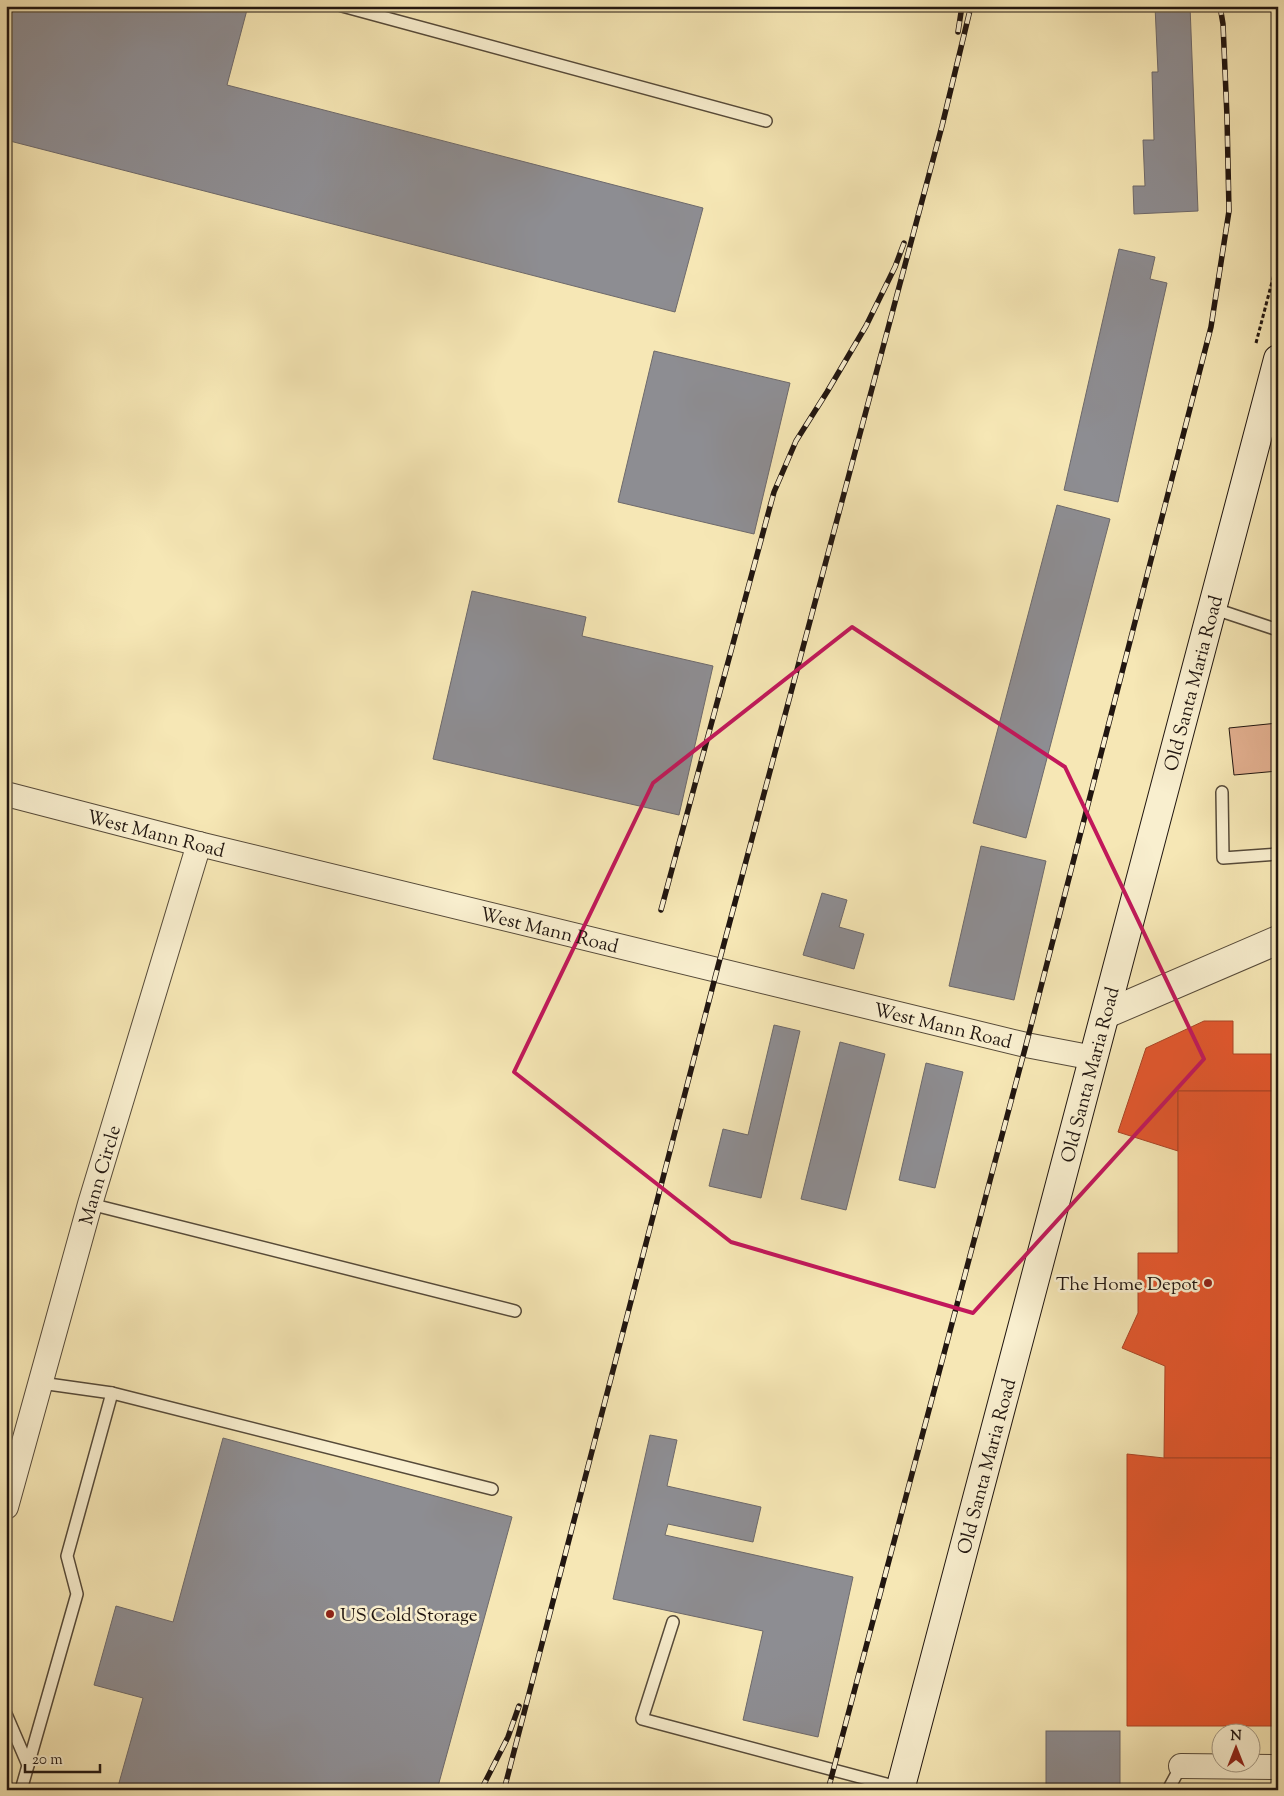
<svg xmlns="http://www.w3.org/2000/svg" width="1284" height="1796" font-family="'Sorts Mill Goudy',serif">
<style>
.shops{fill:#e4572e;stroke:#aa4425}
.industry{fill:#8d8d92;stroke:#6d696b}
.building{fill:#e2af8f;stroke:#211610}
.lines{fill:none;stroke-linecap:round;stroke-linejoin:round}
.service-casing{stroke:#564a39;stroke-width:14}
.minor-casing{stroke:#564a39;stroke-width:26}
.tertiary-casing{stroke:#564a39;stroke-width:30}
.secondary-casing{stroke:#211610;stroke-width:30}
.path{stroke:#211610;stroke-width:3;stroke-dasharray:4 2.5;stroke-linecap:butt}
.service{stroke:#f9efcf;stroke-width:11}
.minor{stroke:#f9efcf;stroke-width:24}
.tertiary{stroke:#f9efcf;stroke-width:28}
.secondary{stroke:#f9efcf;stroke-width:28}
.rail-casing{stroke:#211610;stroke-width:5.5}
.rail{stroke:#f9efcf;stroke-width:4;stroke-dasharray:11;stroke-linecap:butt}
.marked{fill:none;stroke:#c2185b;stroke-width:4;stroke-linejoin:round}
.poi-dot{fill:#8f2418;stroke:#f9efcf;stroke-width:2}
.labels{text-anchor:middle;stroke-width:5;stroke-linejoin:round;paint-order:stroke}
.street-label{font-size:19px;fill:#211610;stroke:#f9efcf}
.poi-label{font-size:19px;fill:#211610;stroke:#f9efcf;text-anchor:end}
</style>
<rect width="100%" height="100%" fill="#f6e7b5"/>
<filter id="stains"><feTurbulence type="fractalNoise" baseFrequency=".004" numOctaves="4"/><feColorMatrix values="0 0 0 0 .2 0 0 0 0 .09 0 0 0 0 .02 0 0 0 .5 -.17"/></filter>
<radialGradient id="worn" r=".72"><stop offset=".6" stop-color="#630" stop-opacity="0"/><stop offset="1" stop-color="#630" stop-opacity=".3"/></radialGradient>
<g class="shops">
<polygon points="1204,1021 1233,1021 1233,1054 1278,1054 1278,1091 1178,1091 1178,1151 1118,1132 1146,1048"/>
<polygon points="1178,1091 1278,1091 1278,1458 1164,1458 1165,1366 1122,1348 1138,1313 1138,1253 1178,1253"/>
<polygon points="1127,1454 1164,1458 1278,1458 1278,1726 1127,1726"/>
</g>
<g class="industry">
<polygon points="13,6 248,6 227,85 703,208 675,312 6,140 6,31"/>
<polygon points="1155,6 1190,6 1198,211 1134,214 1133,186 1145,186 1143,140 1154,140 1152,72 1158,72"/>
<polygon points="1119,249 1155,257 1150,279 1167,283 1118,502 1064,490"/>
<polygon points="654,351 790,383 754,534 618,502"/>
<polygon points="1057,505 1110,519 1026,838 973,823"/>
<polygon points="472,591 586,617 582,636 713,666 679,815 433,759"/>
<polygon points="981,846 1046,861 1014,1000 949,986"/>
<polygon points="822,893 847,900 839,927 864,934 854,969 803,955"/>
<polygon points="774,1025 800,1031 761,1198 709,1186 723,1129 748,1135"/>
<polygon points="840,1042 885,1054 846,1210 801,1199"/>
<polygon points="926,1063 963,1072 935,1188 899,1180"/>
<polygon points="650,1435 677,1440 667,1486 761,1507 753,1542 668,1524 665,1535 853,1577 818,1737 743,1720 763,1631 613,1599"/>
<polygon points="223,1438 512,1517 437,1790 117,1790 143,1698 94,1685 116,1606 173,1622"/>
<rect x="1046" y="1731" width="74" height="59"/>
</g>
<polygon class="building" points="1278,723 1278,771 1234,775 1229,728"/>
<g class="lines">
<defs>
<g id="service">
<polyline points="342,6 766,121"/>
<polyline points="1212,608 1278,630"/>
<polyline points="1222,792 1223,858 1278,854"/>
<polyline points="90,1204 515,1311"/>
<polyline points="41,1383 112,1393 492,1489"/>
<polyline points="673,1622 642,1719 901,1788"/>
<polyline points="6,1714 28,1765"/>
<polyline points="21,1790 77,1594 67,1556 112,1393"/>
<polyline points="1168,1790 1181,1766"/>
</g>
<g id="minor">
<path id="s1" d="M 6,794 L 199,844 L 1026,1045 L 1094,1058"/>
<path id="s2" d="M 6,1507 L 90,1204 L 199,844"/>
<polyline points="1181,1766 1278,1767"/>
</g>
<polyline id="tertiary" points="1106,1014 1278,940"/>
<g id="secondary">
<path id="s3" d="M 900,1790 L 1278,359"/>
</g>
</defs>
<use href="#service" class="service-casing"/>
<use href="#minor" class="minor-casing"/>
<use href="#tertiary" class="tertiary-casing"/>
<use href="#secondary" class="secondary-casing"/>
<polyline class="path" points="1256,343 1278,259"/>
<use href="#service" class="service"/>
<use href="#minor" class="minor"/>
<use href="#tertiary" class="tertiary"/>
<use href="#secondary" class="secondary"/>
<defs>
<g id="rail">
<polyline points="958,32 962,6"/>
<polyline points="661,910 774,492 796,441 827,392 866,326 895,267 904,243"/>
<polyline points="481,1790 508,1737 519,1706"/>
<polyline points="504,1790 717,970 942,126 971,6"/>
<polyline points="828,1790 1026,1045 1211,327 1229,211 1227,117 1223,24 1220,6"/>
</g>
</defs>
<use href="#rail" class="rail-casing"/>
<use href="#rail" class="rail"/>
</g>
<path class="marked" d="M 852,627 L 1065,767 L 1204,1059 L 973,1313 L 731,1242 L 514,1072 L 653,783 Z"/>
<g class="poi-dot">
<circle cx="1208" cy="1283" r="5"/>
<circle cx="330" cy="1614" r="5"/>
</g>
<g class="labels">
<g class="street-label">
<text dy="7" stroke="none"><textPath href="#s3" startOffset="1145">Old Santa Maria Road</textPath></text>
<text dy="7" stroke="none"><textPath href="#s1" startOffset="155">West Mann Road</textPath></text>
<text dy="7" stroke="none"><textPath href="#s1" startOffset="560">West Mann Road</textPath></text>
<text dy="7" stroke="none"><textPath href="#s1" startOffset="965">West Mann Road</textPath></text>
<text dy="7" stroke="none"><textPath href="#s3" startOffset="740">Old Santa Maria Road</textPath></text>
<text dy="7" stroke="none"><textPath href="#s2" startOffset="345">Mann Circle</textPath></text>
<text dy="7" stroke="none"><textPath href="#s3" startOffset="335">Old Santa Maria Road</textPath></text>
</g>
<g class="poi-label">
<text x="1198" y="1290">The Home Depot</text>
<text x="340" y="1621" text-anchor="start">US Cold Storage</text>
</g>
</g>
<rect width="1284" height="1796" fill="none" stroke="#f6e7b5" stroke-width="25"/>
<rect x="8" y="8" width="1269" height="1781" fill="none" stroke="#211610" stroke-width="2.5"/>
<rect x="12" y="12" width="1259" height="1771" fill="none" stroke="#211610"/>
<g transform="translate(1236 1748)"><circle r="24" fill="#f9efcf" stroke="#a39883"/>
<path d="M0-4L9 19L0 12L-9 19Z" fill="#8f2418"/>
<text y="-8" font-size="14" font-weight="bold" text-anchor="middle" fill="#211610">N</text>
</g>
<path d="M25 1764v8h75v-8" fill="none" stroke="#211610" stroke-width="2.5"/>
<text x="32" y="1764" font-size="15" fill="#211610" stroke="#f9efcf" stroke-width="4" paint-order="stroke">20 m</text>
<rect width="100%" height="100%" filter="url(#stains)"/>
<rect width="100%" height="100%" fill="url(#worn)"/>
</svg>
